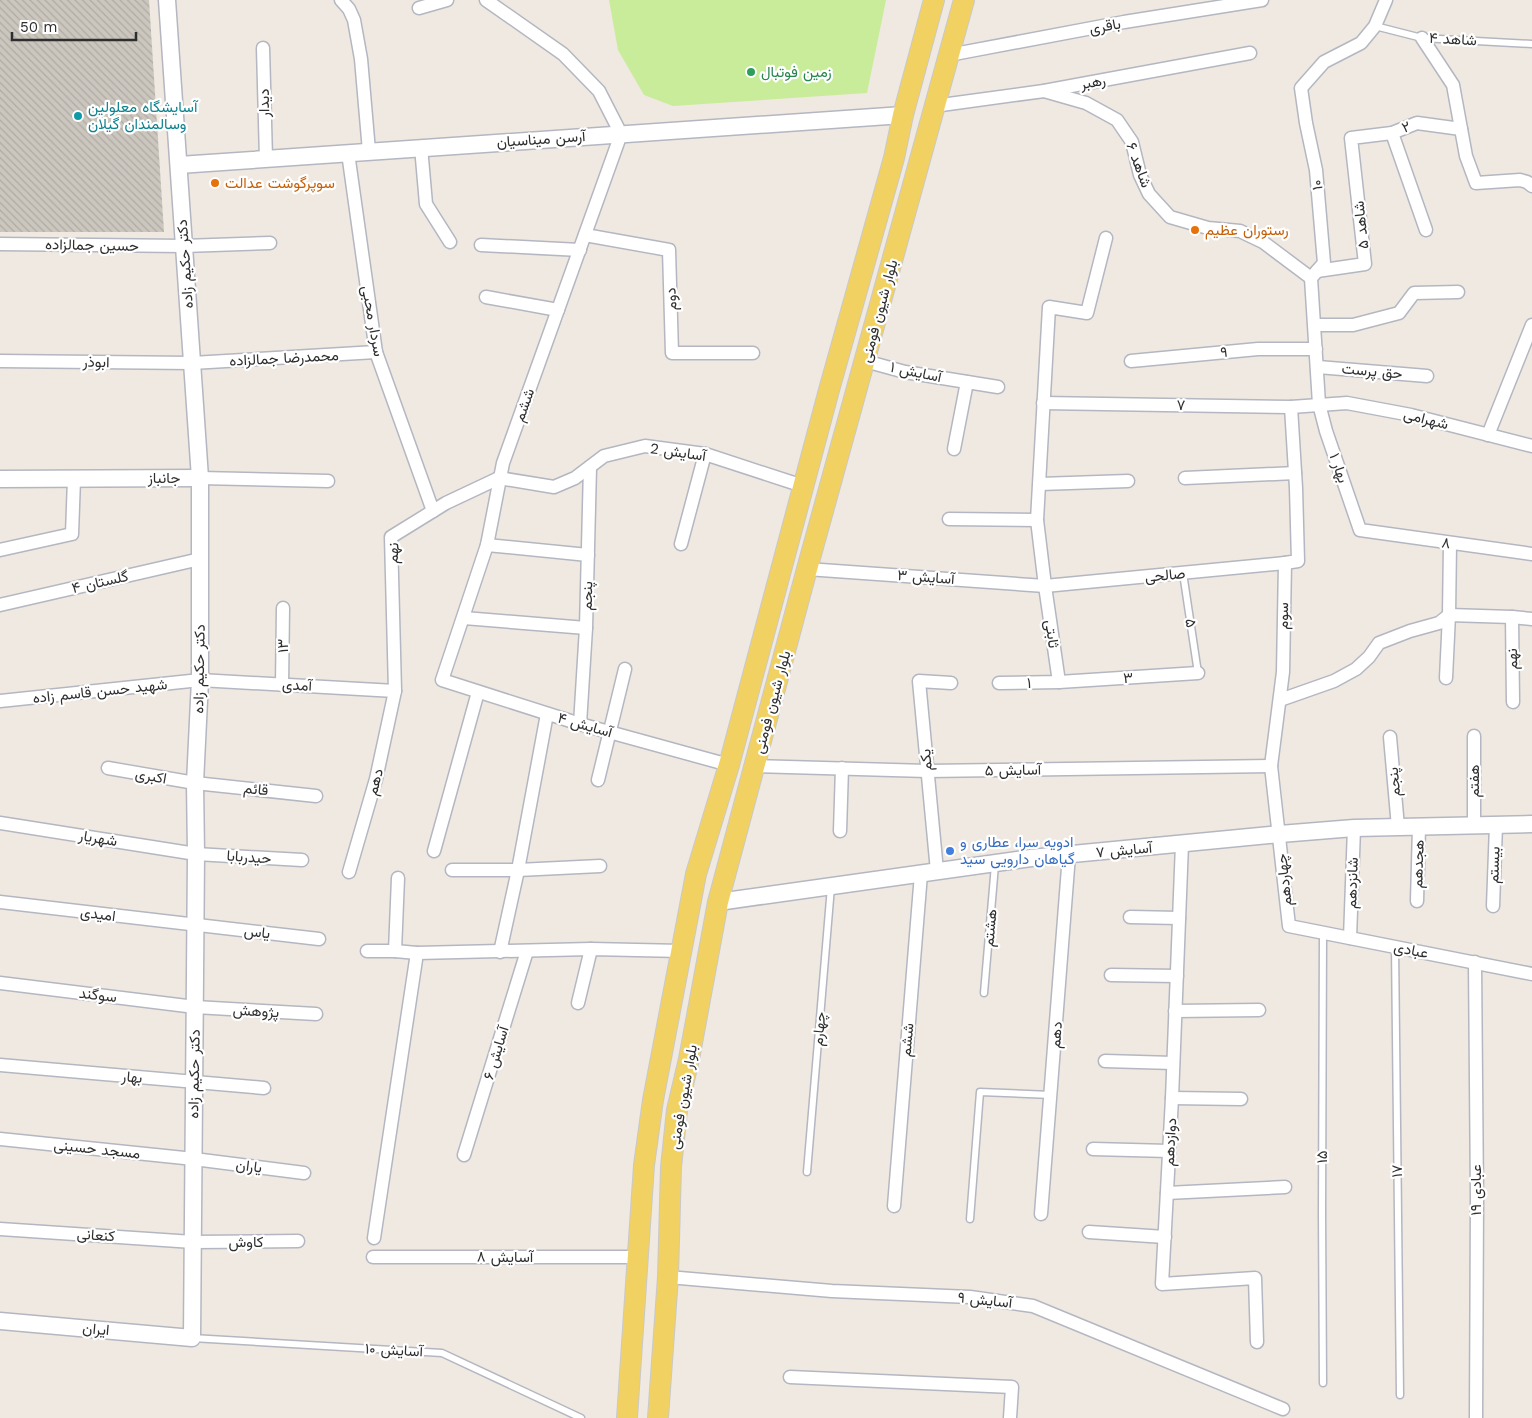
<svg xmlns="http://www.w3.org/2000/svg" width="1532" height="1418" font-family="'Work Sans',Vazirmatn,sans-serif">
<style>
.pitch{fill:#c9ec9a}
.building{fill:url(#building-back-hatch)}
.lines{fill:none;stroke-linecap:round;stroke-linejoin:round}
.service-casing{stroke:#b4b7c1;stroke-width:9}
.minor-casing{stroke:#b4b7c1;stroke-width:15}
.tertiary-casing{stroke:#b4b7c1;stroke-width:19}
.primary-casing{stroke:#c9c9c9;stroke-width:22}
.service{stroke:#fff;stroke-width:6}
.minor{stroke:#fff;stroke-width:12}
.tertiary{stroke:#fff;stroke-width:16}
.primary{stroke:#f2d163;stroke-width:20}
.leisure-dot{fill:#2e9e5b;stroke:#fff;stroke-width:2}
.culture-dot{fill:#0f9aa8;stroke:#fff;stroke-width:2}
.food-dot{fill:#e8710a;stroke:#fff;stroke-width:2}
.shop-dot{fill:#3f7fe0;stroke:#fff;stroke-width:2}
.labels{text-anchor:middle;stroke-width:4.5;stroke-linejoin:round;paint-order:stroke}
.street-label{font-size:15px;fill:#2e2e2e;stroke:#fff}
.leisure-label{font-size:15px;fill:#27864d;stroke:#fff;text-anchor:start}
.culture-label{font-size:15px;fill:#0d838f;stroke:#fff;text-anchor:start}
.food-label{font-size:15px;fill:#c56008;stroke:#fff;text-anchor:start}
.shop-label{font-size:15px;fill:#366cbe;stroke:#fff;text-anchor:start}
</style>
<defs>
<pattern id="building-back-hatch" width="6" height="6" patternUnits="userSpaceOnUse" patternTransform="scale(1.25)"><rect width="6" height="6" fill="#cbc7bf"/><path d="M-1 5l2 2M0 0l6 6M5-1l2 2" fill="none" stroke="#afaba4"/></pattern>
</defs>
<rect width="100%" height="100%" fill="#efe9e1"/>
<polygon class="pitch" points="609,0 886,0 867,93 673,106 644,95 618,50"/>
<polygon class="building" points="0,0 149,0 164,232 0,232"/>
<g class="lines">
<defs>
<g id="service">
<polyline points="1375,26 1422,38 1532,44"/>
<polyline points="1183,573 1198,673"/>
<polyline points="1323,932 1322,1213 1323,1383"/>
<polyline points="1395,946 1400,1395"/>
<polyline points="984,993 995,865"/>
<polyline points="807,1172 831,887"/>
<polyline points="970,1219 980,1092 1051,1095"/>
<polyline points="192,1338 442,1353 581,1418"/>
</g>
<g id="minor">
<polyline points="341,0 349,9 354,20 361,59 369,151"/>
<polyline points="486,0 563,54 599,91 621,134 503,463 487,545 442,680 580,724 729,765"/>
<polyline points="1386,0 1375,26 1361,43 1324,62 1301,88 1306,123 1316,170 1324,263 1311,278 1319,404 1326,431 1360,530 1532,554"/>
<polyline points="419,8 447,0"/>
<polyline points="1422,38 1453,85 1466,156 1476,183 1520,180 1527,182 1532,186"/>
<polyline points="263,48 266,159"/>
<polyline points="949,55 1124,22 1262,0"/>
<polyline points="1044,91 1086,103 1117,120 1132,142 1140,175 1149,194 1170,217 1208,228 1240,231 1263,242 1311,278"/>
<polyline points="934,106 1044,91 1250,53"/>
<polyline points="1392,133 1426,230"/>
<polyline points="421,147 426,204 450,242"/>
<polyline points="348,153 376,352 433,511"/>
<polyline points="585,235 669,250 672,353 753,353"/>
<polyline points="0,244 184,246 270,243"/>
<polyline points="481,245 580,250"/>
<polyline points="1317,271 1365,264 1351,138 1392,133 1417,123 1461,129"/>
<polyline points="486,297 558,310"/>
<polyline points="1315,325 1353,325 1399,313 1414,293 1458,292"/>
<polyline points="0,361 192,363 376,352"/>
<polyline points="865,361 905,372 998,387"/>
<polyline points="1131,361 1258,349 1316,349"/>
<polyline points="1318,367 1427,376"/>
<polyline points="1043,403 1291,407 1347,403 1411,415 1532,446"/>
<polyline points="1291,407 1296,488 1298,561 1285,563 1283,672 1271,766 1289,926 1532,974"/>
<polyline points="1488,435 1532,325"/>
<polyline points="954,449 967,382"/>
<polyline points="200,478 328,481"/>
<polyline points="1185,478 1295,473"/>
<polyline points="1040,484 1128,481"/>
<polyline points="949,519 1037,520"/>
<polyline points="681,544 705,454"/>
<polyline points="487,545 588,555"/>
<polyline points="0,550 72,534 74,479"/>
<polyline points="807,569 1045,586 1285,563"/>
<polyline points="0,605 200,559"/>
<polyline points="1512,617 1513,702"/>
<polyline points="464,618 586,628"/>
<polyline points="1446,678 1449,615 1450,544"/>
<polyline points="1059,682 1045,586 1037,520 1049,307 1087,313 1106,238"/>
<polyline points="999,683 1059,682 1198,673"/>
<polyline points="282,685 283,608"/>
<polyline points="1280,700 1334,681 1356,669 1369,657 1379,643 1410,631 1439,623 1449,615 1512,617 1532,619"/>
<polyline points="0,701 200,680 395,691"/>
<polyline points="580,724 586,628 590,467"/>
<polyline points="1390,737 1398,827"/>
<polyline points="755,766 927,771 1271,766"/>
<polyline points="108,768 195,783 316,796"/>
<polyline points="598,780 625,669"/>
<polyline points="0,823 196,854 302,860"/>
<polyline points="1474,826 1474,736"/>
<polyline points="840,831 842,768"/>
<polyline points="1182,844 1172,1098 1162,1284 1255,1278 1257,1342"/>
<polyline points="434,851 478,692"/>
<polyline points="452,870 518,870 600,866"/>
<polyline points="937,871 919,681 951,683"/>
<polyline points="349,872 376,779 395,691 391,537 446,503 499,478 554,487 575,478 604,456 645,446 705,454 803,486"/>
<polyline points="1417,901 1419,827"/>
<polyline points="0,902 319,939"/>
<polyline points="1493,906 1496,825"/>
<polyline points="1130,917 1179,918"/>
<polyline points="1350,938 1354,828"/>
<polyline points="367,951 395,951 417,953 591,949 682,951"/>
<polyline points="395,951 398,878"/>
<polyline points="500,952 518,870 547,714"/>
<polyline points="1475,962 1477,1199 1476,1418"/>
<polyline points="1111,975 1177,976"/>
<polyline points="0,983 195,1007 316,1014"/>
<polyline points="578,1003 591,949"/>
<polyline points="1175,1011 1259,1010"/>
<polyline points="1105,1061 1173,1063"/>
<polyline points="0,1065 264,1088"/>
<polyline points="1172,1098 1241,1099"/>
<polyline points="0,1139 194,1159 304,1173"/>
<polyline points="1093,1149 1169,1151"/>
<polyline points="464,1155 527,951"/>
<polyline points="1167,1193 1285,1187"/>
<polyline points="894,1206 921,874"/>
<polyline points="1041,1214 1069,855"/>
<polyline points="0,1229 193,1242 298,1241"/>
<polyline points="1089,1232 1165,1237"/>
<polyline points="374,1238 417,953"/>
<polyline points="373,1257 637,1257"/>
<polyline points="668,1277 832,1291 970,1297 1033,1306 1283,1409"/>
<polyline points="790,1377 1012,1387 1010,1418"/>
</g>
<g id="tertiary">
<polyline points="179,165 903,115"/>
<polyline points="0,479 200,478"/>
<polyline points="718,902 1031,858 1280,834 1354,828 1532,824"/>
<polyline points="0,1321 192,1338 196,854 195,783 200,680 200,478 167,0"/>
</g>
<g id="primary">
<polyline points="627,1418 644,1165 653,1100 696,874 729,765 829,390 894,158 903,115 934,0"/>
<polyline points="658,1418 668,1277 671,1167 677,1110 689,1059 718,902 807,569 964,0"/>
</g>
</defs>
<use href="#service" class="service-casing"/>
<use href="#minor" class="minor-casing"/>
<use href="#tertiary" class="tertiary-casing"/>
<use href="#primary" class="primary-casing"/>
<use href="#service" class="service"/>
<use href="#minor" class="minor"/>
<use href="#tertiary" class="tertiary"/>
<use href="#primary" class="primary"/>
</g>
<circle class="leisure-dot" cx="751" cy="72" r="5"/>
<circle class="culture-dot" cx="78" cy="116" r="5"/>
<g class="food-dot">
<circle cx="215" cy="183" r="5"/>
<circle cx="1195" cy="230" r="5"/>
</g>
<circle class="shop-dot" cx="950" cy="851" r="5"/>
<g class="labels">
<g class="street-label">
<text transform="translate(1105 26) rotate(-10)" y="5">باقری</text>
<text transform="translate(1453 39) rotate(3)" y="5">شاهد ۴</text>
<text transform="translate(1093 82) rotate(-10)" y="5">رهبر</text>
<text transform="translate(264 103) rotate(-91)" y="5">دیدار</text>
<text transform="translate(1406 127) rotate(-22)" y="5">۲</text>
<text transform="translate(541 139) rotate(-4)" y="5">آرسن میناسیان</text>
<text transform="translate(1139 165) rotate(70)" y="5">شاهد ۶</text>
<text transform="translate(1317 185) rotate(-95)" y="5">۱۰</text>
<text transform="translate(1361 225) rotate(-96)" y="5">شاهد ۵</text>
<text transform="translate(92 245) rotate(1)" y="5">حسین جمالزاده</text>
<text transform="translate(185 264) rotate(-94)" y="5">دکتر حکیم زاده</text>
<text transform="translate(671 299) rotate(-92)" y="5">دوم</text>
<text transform="translate(879 311) rotate(-75)" y="5">بلوار شیون فومنی</text>
<text transform="translate(373 321) rotate(80)" y="5">سردار محبی</text>
<text transform="translate(1224 352) rotate(-5)" y="5">۹</text>
<text transform="translate(284 358) rotate(-3)" y="5">محمدرضا جمالزاده</text>
<text transform="translate(96 362) rotate(1)" y="5">ابوذر</text>
<text transform="translate(1372 371) rotate(5)" y="5">حق پرست</text>
<text transform="translate(916 372) rotate(12)" y="5">آسایش ۱</text>
<text transform="translate(524 405) rotate(-70)" y="5">ششم</text>
<text transform="translate(1181 405) rotate(1)" y="5">۷</text>
<text transform="translate(1426 419) rotate(14)" y="5">شهرامی</text>
<text transform="translate(678 452) rotate(8)" y="5">آسایش 2</text>
<text transform="translate(1339 468) rotate(71)" y="5">بهار ۱</text>
<text x="164" y="483">جانباز</text>
<text transform="translate(1446 543) rotate(8)" y="5">۸</text>
<text transform="translate(393 553) rotate(-87)" y="5">نهم</text>
<text transform="translate(1165 575) rotate(-5)" y="5">صالحی</text>
<text transform="translate(926 577) rotate(4)" y="5">آسایش ۳</text>
<text transform="translate(100 582) rotate(-13)" y="5">گلستان ۴</text>
<text transform="translate(587 596) rotate(-89)" y="5">پنجم</text>
<text transform="translate(1283 616) rotate(-89)" y="5">سوم</text>
<text transform="translate(1191 623) rotate(81)" y="5">۵</text>
<text transform="translate(1052 634) rotate(82)" y="5">ثابتی</text>
<text transform="translate(283 646) rotate(-90)" y="5">۱۳</text>
<text transform="translate(1512 659) rotate(-91)" y="5">نهم</text>
<text transform="translate(199 669) rotate(-89)" y="5">دکتر حکیم زاده</text>
<text transform="translate(1128 678) rotate(-4)" y="5">۳</text>
<text transform="translate(1029 683) rotate(-1)" y="5">۱</text>
<text transform="translate(297 685) rotate(3)" y="5">آمدی</text>
<text transform="translate(100 691) rotate(-6)" y="5">شهید حسن قاسم زاده</text>
<text transform="translate(772 702) rotate(-75)" y="5">بلوار شیون فومنی</text>
<text transform="translate(585 725) rotate(16)" y="5">آسایش ۴</text>
<text transform="translate(926 760) rotate(-95)" y="5">یکم</text>
<text transform="translate(1013 770) rotate(-1)" y="5">آسایش ۵</text>
<text transform="translate(151 776) rotate(10)" y="5">اکبری</text>
<text transform="translate(1474 781) rotate(-90)" y="5">هفتم</text>
<text transform="translate(375 782) rotate(-76)" y="5">دهم</text>
<text transform="translate(1394 782) rotate(-95)" y="5">پنجم</text>
<text transform="translate(256 789) rotate(6)" y="5">قائم</text>
<text transform="translate(98 838) rotate(9)" y="5">شهریار</text>
<text transform="translate(1124 850) rotate(-5)" y="5">آسایش ۷</text>
<text transform="translate(249 857) rotate(4)" y="5">حیدربابا</text>
<text transform="translate(1418 864) rotate(-88)" y="5">هجدهم</text>
<text transform="translate(1494 865) rotate(-88)" y="5">بیستم</text>
<text transform="translate(1284 880) rotate(-96)" y="5">چهاردهم</text>
<text transform="translate(1352 883) rotate(-88)" y="5">شانزدهم</text>
<text transform="translate(98 914) rotate(7)" y="5">امیدی</text>
<text transform="translate(990 928) rotate(-85)" y="5">هشتم</text>
<text transform="translate(257 932) rotate(6)" y="5">یاس</text>
<text transform="translate(1411 950) rotate(11)" y="5">عبادی</text>
<text transform="translate(98 995) rotate(7)" y="5">سوگند</text>
<text transform="translate(256 1011) rotate(3)" y="5">پژوهش</text>
<text transform="translate(819 1029) rotate(-85)" y="5">چهارم</text>
<text transform="translate(1056 1035) rotate(-86)" y="5">دهم</text>
<text transform="translate(907 1040) rotate(-85)" y="5">ششم</text>
<text transform="translate(496 1053) rotate(-73)" y="5">آسایش ۶</text>
<text transform="translate(194 1074) rotate(-89)" y="5">دکتر حکیم زاده</text>
<text transform="translate(132 1077) rotate(5)" y="5">بهار</text>
<text transform="translate(683 1097) rotate(-80)" y="5">بلوار شیون فومنی</text>
<text transform="translate(1170 1142) rotate(-87)" y="5">دوازدهم</text>
<text transform="translate(97 1149) rotate(6)" y="5">مسجد حسینی</text>
<text transform="translate(1322 1157) rotate(-90)" y="5">۱۵</text>
<text transform="translate(249 1166) rotate(7)" y="5">یاران</text>
<text transform="translate(1397 1171) rotate(-91)" y="5">۱۷</text>
<text transform="translate(1476 1190) rotate(-90)" y="5">عبادی ۱۹</text>
<text transform="translate(96 1235) rotate(4)" y="5">کنعانی</text>
<text x="246" y="1247">کاوش</text>
<text x="505" y="1262">آسایش ۸</text>
<text transform="translate(985 1300) rotate(6)" y="5">آسایش ۹</text>
<text transform="translate(96 1329) rotate(5)" y="5">ایران</text>
<text transform="translate(394 1350) rotate(3)" y="5">آسایش ‍۱۰</text>
</g>
<g class="leisure-label">
<text x="761" y="77">زمین فوتبال</text>
</g>
<g class="culture-label">
<text x="88" y="112">آسایشگاه معلولین<tspan x="88" dy="17">وسالمندان گیلان</tspan></text>
</g>
<g class="food-label">
<text x="225" y="188">سوپرگوشت عدالت</text>
<text x="1205" y="235">رستوران عظیم</text>
</g>
<g class="shop-label">
<text x="960" y="847">ادویه سرا، عطاری و<tspan x="960" dy="17">گیاهان دارویی سید</tspan></text>
</g>
</g>
<path d="M12 32v8h124v-8" fill="none" stroke="#2e2e2e" stroke-width="2.5"/>
<text x="20" y="32" font-size="15" fill="#2e2e2e" stroke="#ffffff" stroke-width="4" paint-order="stroke">50 m</text>
</svg>
